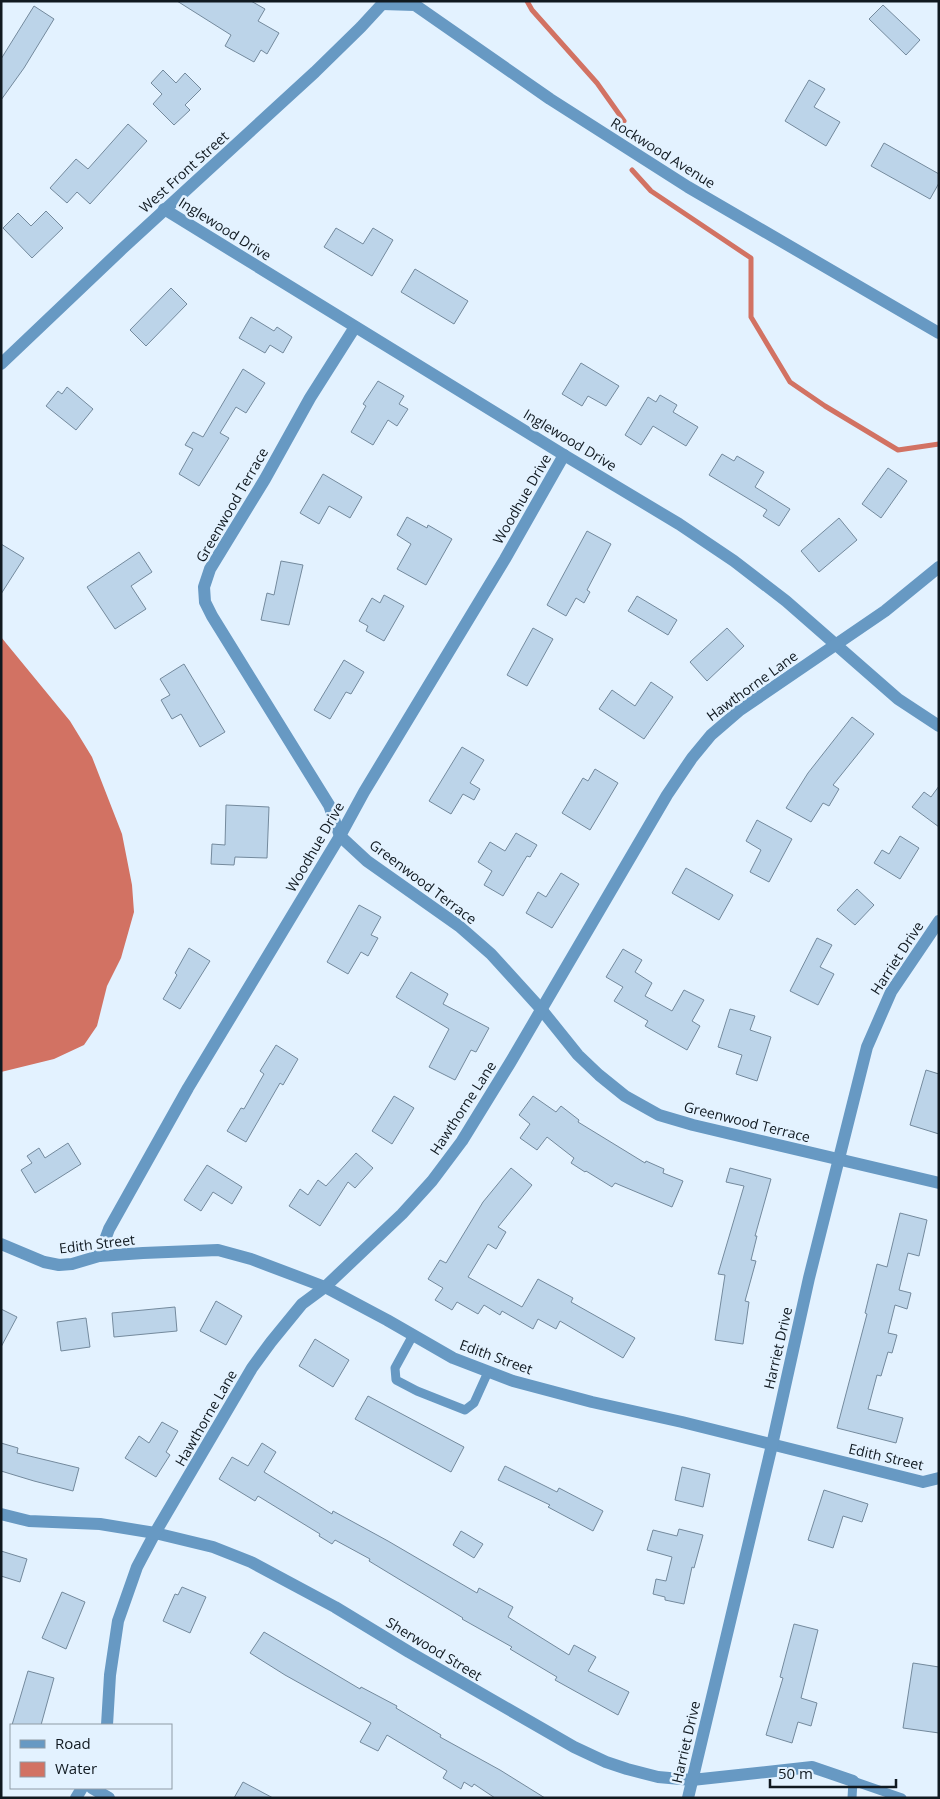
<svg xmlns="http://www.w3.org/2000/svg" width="940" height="1799" font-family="'Open Sans',sans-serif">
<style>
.water{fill:#d27263}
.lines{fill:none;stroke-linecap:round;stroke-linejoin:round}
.stream{stroke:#d27263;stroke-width:5}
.building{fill:#bcd4e9;stroke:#748a9d}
.service{stroke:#6799c3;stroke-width:9}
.minor{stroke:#6799c3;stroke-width:12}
.tertiary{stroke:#6799c3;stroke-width:12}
.labels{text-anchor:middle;stroke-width:5;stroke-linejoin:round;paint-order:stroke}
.street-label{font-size:14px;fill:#101920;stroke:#e3f2ff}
</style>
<rect width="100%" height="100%" fill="#e3f2ff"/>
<polygon class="water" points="1,637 70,721 92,757 122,834 132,885 134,912 121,958 107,986 97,1026 84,1045 54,1059 1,1072"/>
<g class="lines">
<g class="stream">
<polyline points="527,1 532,10 597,83 624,121"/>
<polyline points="632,170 651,191 751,258 751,317 790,382 825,406 898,450 939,444"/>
</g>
</g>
<g class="building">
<polygon points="177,1 251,1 265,9 258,21 279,33 267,54 261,50 254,62 225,46 231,35"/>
<polygon points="883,5 920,40 906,55 869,19"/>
<polygon points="34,6 54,19 24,68 1,100 1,59"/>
<polygon points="163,70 176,83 185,73 201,89 185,105 190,110 174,125 153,104 162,94 151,83"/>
<polygon points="809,80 825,89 814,107 840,122 826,146 785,121"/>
<polygon points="128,124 147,141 90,204 77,192 67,203 50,188 76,159 88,169"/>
<polygon points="884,143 939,174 939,183 930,199 871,166"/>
<polygon points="46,211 63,228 32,258 3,228 18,213 31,226"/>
<polygon points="336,228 363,244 373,228 393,240 372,276 324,247"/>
<polygon points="415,269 468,301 454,324 401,292"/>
<polygon points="171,288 187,304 146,346 130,330"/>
<polygon points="251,317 274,331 277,327 292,337 283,353 270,345 265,353 239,338"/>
<polygon points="581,363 619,386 606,406 588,396 582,406 562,394"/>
<polygon points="243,369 265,383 246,413 236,407 220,433 229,438 199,486 179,474 193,449 185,445 193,432 203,437"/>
<polygon points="378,381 404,396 399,404 408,409 397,426 388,420 373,445 351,432 366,406 363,404"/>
<polygon points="67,387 93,409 76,430 46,406 58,391 62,394"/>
<polygon points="660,395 677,405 673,412 698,427 686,446 653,426 641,445 625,435 648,397 656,402"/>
<polygon points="722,454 734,461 737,456 764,472 755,487 790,509 779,526 763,516 767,510 709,475"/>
<polygon points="888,468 907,481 881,518 862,504"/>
<polygon points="323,474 362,497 350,518 329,506 319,524 300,513"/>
<polygon points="407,517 427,528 428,525 452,539 426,585 397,569 411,544 397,535"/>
<polygon points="839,518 857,540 819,572 801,551"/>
<polygon points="587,531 611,544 587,590 590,592 584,603 576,598 566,616 547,605"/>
<polygon points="1,544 24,558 1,594"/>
<polygon points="139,552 152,572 131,586 146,609 115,629 87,587"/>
<polygon points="281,561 303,565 289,625 261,620 267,593 274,595"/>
<polygon points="384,595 404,606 384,641 366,631 368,626 359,621 372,598 380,603"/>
<polygon points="637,596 677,620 668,635 628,611"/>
<polygon points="533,628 553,639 527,686 507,675"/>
<polygon points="727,628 744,646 707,681 690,662"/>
<polygon points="344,660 364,672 351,694 346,692 330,719 314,710"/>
<polygon points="184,664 225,732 200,747 181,714 172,719 161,700 170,695 160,679"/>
<polygon points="651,682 673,697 644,739 599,709 612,690 635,706"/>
<polygon points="852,717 874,734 833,785 839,789 829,806 823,803 811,822 786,808 808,773"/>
<polygon points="462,747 484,760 470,783 480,789 474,800 463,794 451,814 429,801"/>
<polygon points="595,769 618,783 590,830 562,813 583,778 588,781"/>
<polygon points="939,786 939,827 912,807 924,792 931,797"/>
<polygon points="226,805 269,807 267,858 235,857 234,865 211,864 212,844 225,845"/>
<polygon points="757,820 792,839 769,882 750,872 761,850 746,841"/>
<polygon points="516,833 537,845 530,857 527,856 503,896 484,885 492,871 478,862 490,842 505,851"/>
<polygon points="900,836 919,848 900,879 874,863 882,850 889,854"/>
<polygon points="686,868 733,895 719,920 672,893"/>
<polygon points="561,873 579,884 552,928 526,913 538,892 546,897"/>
<polygon points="857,889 874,905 855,925 837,910"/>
<polygon points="359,905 381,917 371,935 378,938 368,956 361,952 348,974 327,962"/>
<polygon points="817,938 832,945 820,967 834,974 818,1005 790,991"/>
<polygon points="189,948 210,961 180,1009 163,999 177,975 175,973"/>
<polygon points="623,949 642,960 635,972 652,983 645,996 672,1011 684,990 704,1000 692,1021 700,1026 687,1050 645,1026 648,1021 614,1001 623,987 606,977"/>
<polygon points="411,972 448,994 443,1004 489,1028 476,1052 471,1050 455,1080 429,1067 449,1029 396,997"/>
<polygon points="730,1009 755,1016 750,1030 771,1037 757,1081 736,1074 742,1055 718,1047"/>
<polygon points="276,1045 298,1059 283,1085 280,1083 246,1142 227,1131 241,1108 244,1109 264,1074 260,1071"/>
<polygon points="926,1070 939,1074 939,1134 910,1125"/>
<polygon points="394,1096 414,1108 392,1144 372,1131"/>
<polygon points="533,1096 556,1112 561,1106 579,1120 578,1122 645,1163 646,1161 664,1169 663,1173 683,1181 672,1207 615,1183 612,1187 586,1171 585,1172 571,1163 574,1158 547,1137 537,1150 520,1138 530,1124 519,1115"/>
<polygon points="68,1143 81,1164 35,1193 21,1170 32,1163 27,1156 39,1148 45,1158"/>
<polygon points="356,1153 373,1168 355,1188 348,1182 320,1226 289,1206 300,1189 308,1195 318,1180 326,1186"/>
<polygon points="207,1165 242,1187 232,1204 213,1192 201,1211 184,1200"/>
<polygon points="511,1168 532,1185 498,1227 506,1232 496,1249 488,1244 468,1277 522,1307 538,1279 573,1298 571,1302 635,1338 623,1358 560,1321 556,1329 538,1319 533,1329 502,1311 500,1315 484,1305 478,1314 457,1302 452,1310 435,1300 443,1288 428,1279 440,1260 446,1263 483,1202"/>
<polygon points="730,1168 771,1179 755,1236 757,1236 751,1260 756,1261 745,1301 749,1302 743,1344 715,1340 725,1275 718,1274 744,1186 726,1182"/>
<polygon points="900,1213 927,1220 919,1256 908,1253 899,1290 911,1293 907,1309 895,1305 888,1333 897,1335 892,1353 888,1352 881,1376 877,1375 868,1409 903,1418 896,1443 837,1428 867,1314 865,1313 877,1264 887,1267"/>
<polygon points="216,1301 242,1316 226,1345 200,1331"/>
<polygon points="175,1307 177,1331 114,1337 112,1313"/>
<polygon points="1,1309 17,1317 1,1347"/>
<polygon points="86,1318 90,1347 61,1351 57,1322"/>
<polygon points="315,1339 349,1360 333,1387 299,1366"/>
<polygon points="368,1396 464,1447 451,1472 355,1419"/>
<polygon points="162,1422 178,1431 166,1452 170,1455 156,1477 125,1458 139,1436 149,1443"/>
<polygon points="1,1443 18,1448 17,1453 79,1468 73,1491 34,1481 1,1471"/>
<polygon points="262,1443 276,1452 264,1472 332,1514 333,1511 388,1541 477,1593 479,1588 513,1607 508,1617 569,1655 574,1645 596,1657 588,1671 629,1692 618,1715 555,1680 557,1677 510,1649 512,1647 462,1619 463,1618 369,1561 370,1559 335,1540 332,1544 319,1536 320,1534 258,1496 255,1501 219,1479 232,1457 248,1466"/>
<polygon points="505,1466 557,1492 559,1488 603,1511 593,1531 548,1507 550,1505 498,1480"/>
<polygon points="682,1467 710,1474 703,1507 675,1500"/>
<polygon points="824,1490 868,1504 862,1522 843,1516 833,1548 808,1540"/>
<polygon points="679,1529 703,1535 694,1568 692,1567 684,1604 665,1600 665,1597 653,1594 656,1579 666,1581 672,1557 647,1550 653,1530 677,1536"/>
<polygon points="461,1531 483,1544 474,1558 453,1545"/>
<polygon points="1,1551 27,1559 20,1582 1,1576"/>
<polygon points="182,1587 206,1597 190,1633 163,1621 175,1594 178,1595"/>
<polygon points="62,1592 85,1602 66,1649 42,1638"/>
<polygon points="794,1624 818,1630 801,1698 817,1703 811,1726 798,1722 792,1743 766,1735 783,1678 780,1677"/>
<polygon points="264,1632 360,1689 361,1687 397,1706 396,1708 441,1735 440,1737 500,1770 545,1798 495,1798 474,1784 472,1787 464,1782 461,1789 443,1778 447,1771 387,1735 378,1751 360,1742 371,1723 285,1675 250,1653"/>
<polygon points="913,1663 939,1667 939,1733 903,1728"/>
<polygon points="28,1671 54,1678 41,1725 12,1725"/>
<polygon points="243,1782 273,1798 234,1798"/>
</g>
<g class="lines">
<g class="service">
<polyline points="413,1335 395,1368 396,1380 417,1391 465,1410 474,1403 488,1372"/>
<polyline points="852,1798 853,1781 902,1798"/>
</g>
<g class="minor">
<polyline points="382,4 415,5 550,99 688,187 939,333"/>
<polyline points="164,209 564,455 679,524 734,561 786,601 898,699 939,726"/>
<polyline points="355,327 310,398 265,479 210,569 204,587 205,602 212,616 329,805 340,836 367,861 459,926 491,954 541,1009 578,1055 599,1075 625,1096 659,1115 693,1125 939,1183"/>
<polyline points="1,1244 44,1262 59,1265 72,1264 99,1256 143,1253 218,1250 251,1259 325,1287 387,1320 453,1358 513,1381 592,1402 682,1422 923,1482 939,1478"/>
<polyline points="99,1256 109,1229 188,1088 340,836 364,792 505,559 564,455"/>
<polyline points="1,1514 29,1521 100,1524 155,1533 213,1547 251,1562 335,1607 409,1652 574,1747 606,1762 627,1769 658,1777 692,1780 812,1767 853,1781"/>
<polyline points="107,1725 110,1675 118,1621 137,1567 155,1533 252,1368 271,1342 302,1304 325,1287 402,1214 432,1181 462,1141 510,1063 667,795 692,758 711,735 740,710 885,611 939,567"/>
<polyline points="92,1788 109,1798"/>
<polyline points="76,1798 82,1788"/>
<polyline points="688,1798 772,1445 809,1278 867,1047 891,992 939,921"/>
</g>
<polyline class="tertiary" points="1,364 122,249 315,72 361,27 385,1"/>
</g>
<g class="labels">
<g class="street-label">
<text transform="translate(663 153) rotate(32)" y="5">Rockwood Avenue</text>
<text transform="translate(184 172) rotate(-42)" y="5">West Front Street</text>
<text transform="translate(225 229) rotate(32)" y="5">Inglewood Drive</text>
<text transform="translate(570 440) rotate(31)" y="5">Inglewood Drive</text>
<text transform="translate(522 499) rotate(-60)" y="5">Woodhue Drive</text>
<text transform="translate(232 505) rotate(-60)" y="5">Greenwood Terrace</text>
<text transform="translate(752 686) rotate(-36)" y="5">Hawthorne Lane</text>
<text transform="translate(315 847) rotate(-60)" y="5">Woodhue Drive</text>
<text transform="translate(423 882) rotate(37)" y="5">Greenwood Terrace</text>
<text transform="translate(897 958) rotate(-57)" y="5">Harriet Drive</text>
<text transform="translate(463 1108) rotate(-57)" y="5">Hawthorne Lane</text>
<text transform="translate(747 1122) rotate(14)" y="5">Greenwood Terrace</text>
<text transform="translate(97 1244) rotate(-7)" y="5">Edith Street</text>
<text transform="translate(778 1348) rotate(-77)" y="5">Harriet Drive</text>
<text transform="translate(496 1357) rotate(20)" y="5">Edith Street</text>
<text transform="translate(206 1418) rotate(-60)" y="5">Hawthorne Lane</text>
<text transform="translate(886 1457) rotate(13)" y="5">Edith Street</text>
<text transform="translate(434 1649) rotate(31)" y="5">Sherwood Street</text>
<text transform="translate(686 1742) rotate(-77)" y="5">Harriet Drive</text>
</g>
</g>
<rect width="940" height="1799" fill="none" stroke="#101920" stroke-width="5"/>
<rect x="10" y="1724" width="162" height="65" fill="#e3f2ff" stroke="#8f9ba6"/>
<rect x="20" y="1740" width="25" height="8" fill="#6799c3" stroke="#8f9ba6"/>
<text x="55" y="1749" font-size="15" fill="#101920">Road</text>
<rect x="20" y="1762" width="25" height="15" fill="#d27263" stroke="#8f9ba6"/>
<text x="55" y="1774" font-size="15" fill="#101920">Water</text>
<path d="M770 1779v8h126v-8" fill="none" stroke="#101920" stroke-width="2.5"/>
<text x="778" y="1779" font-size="15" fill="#101920" stroke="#e3f2ff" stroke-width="4" paint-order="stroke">50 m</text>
</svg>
